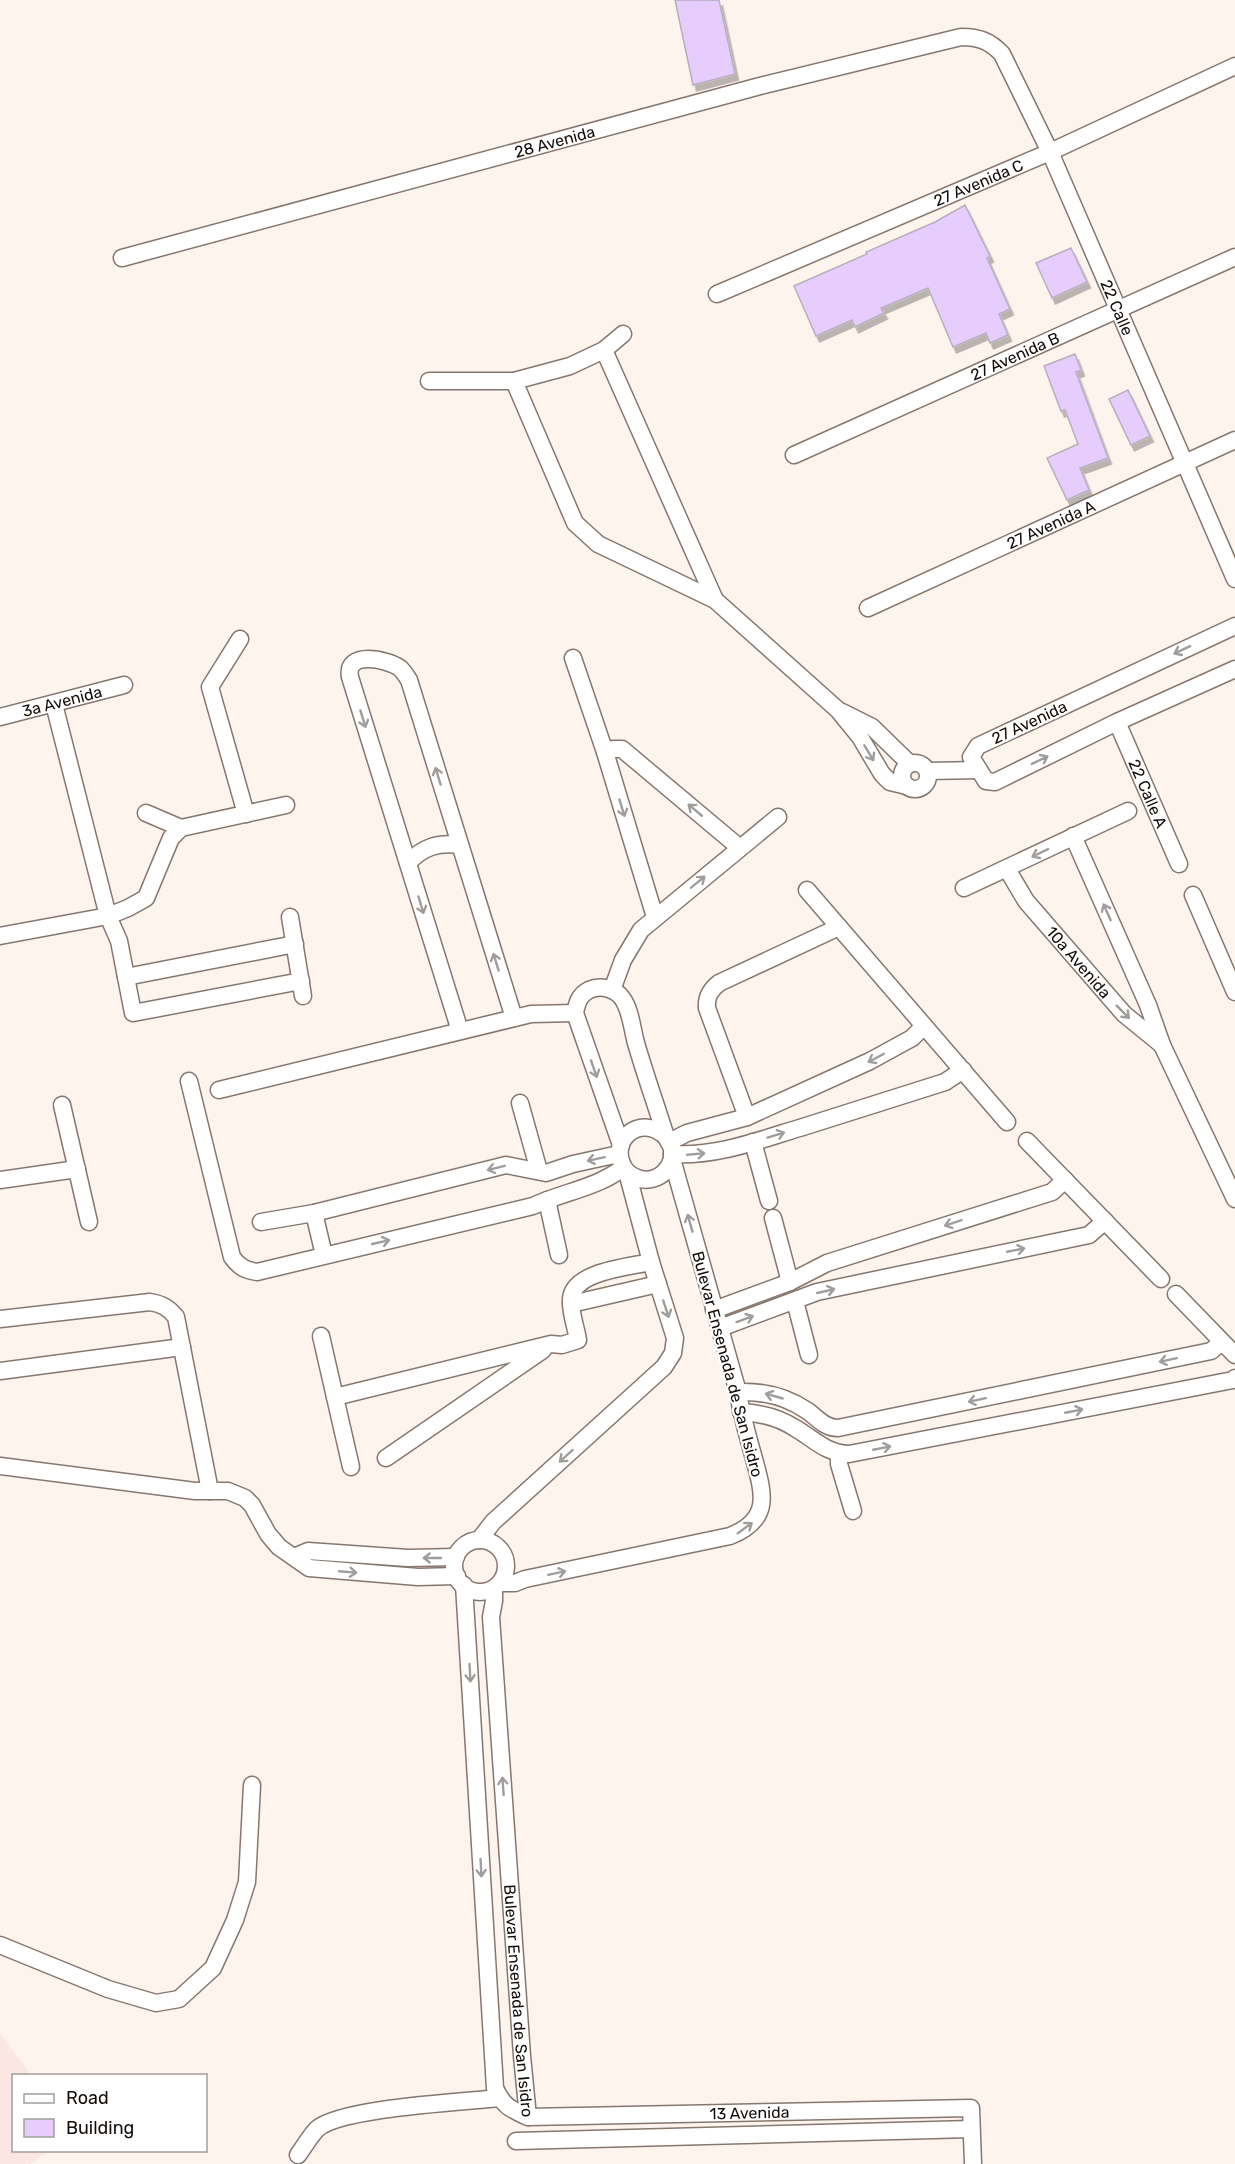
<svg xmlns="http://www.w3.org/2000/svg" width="1235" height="2164" font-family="Rubik,sans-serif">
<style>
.commercial{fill:#fce6e4}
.building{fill:#e7cdfe;stroke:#b7afbf;stroke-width:1.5;filter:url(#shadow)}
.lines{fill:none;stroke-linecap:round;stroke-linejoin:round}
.street-casing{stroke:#86776e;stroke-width:19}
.street{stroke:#fff;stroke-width:16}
.oneway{stroke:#a09e9d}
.labels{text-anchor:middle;stroke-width:4.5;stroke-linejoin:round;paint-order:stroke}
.street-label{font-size:16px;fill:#120c09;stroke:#fff}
</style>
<defs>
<filter id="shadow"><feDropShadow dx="3.5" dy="6" stdDeviation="0" flood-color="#0004"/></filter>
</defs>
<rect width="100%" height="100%" fill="#fef4ee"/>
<polygon class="commercial" points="0,2033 31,2075 14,2076 14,2150 48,2151 30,2164 0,2164"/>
<g class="building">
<polygon points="675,0 719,0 735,74 693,85"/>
<polygon points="965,205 990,256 987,258 1010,309 999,314 1008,335 990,343 986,333 953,347 928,288 881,308 884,313 855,327 852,320 816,336 794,286 867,254 866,252 935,222"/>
<polygon points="1071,248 1087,282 1052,298 1036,263"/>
<polygon points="1075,354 1081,370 1076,372 1108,458 1080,468 1089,490 1067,500 1047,458 1078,444 1065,410 1061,411 1044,366"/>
<polygon points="1128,390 1150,436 1131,445 1109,399"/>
</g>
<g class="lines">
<defs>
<g id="street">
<path id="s1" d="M 122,258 L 760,86 L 961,37 C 979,37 990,41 1002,54 L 1050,152 L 1235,579"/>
<path id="s2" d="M 717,294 L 1050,152 L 1235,66"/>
<polyline points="604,350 715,600 838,710 860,737 882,774 890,782 907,786"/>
<polyline points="429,381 514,381 570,366 604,350 623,334"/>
<polyline points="514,381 575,523 598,544 715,600"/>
<path id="s3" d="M 794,455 L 1235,257"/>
<path id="s4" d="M 868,608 L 1235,440"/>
<polyline points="1235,626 978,746 971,757 986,781 995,782 1117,722 1235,669"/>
<polyline points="240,639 210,687 246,814"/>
<polyline points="573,658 605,752 655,917"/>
<polyline points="54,704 108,916 119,941 133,1013 301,981"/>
<polyline points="842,712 872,727 910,764"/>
<path id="s5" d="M 0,717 L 124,685"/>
<path id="s6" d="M 1117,722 L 1179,864"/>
<polyline points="605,752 613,749 622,749 740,848"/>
<circle cx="915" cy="776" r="13"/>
<polyline points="928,771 979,770"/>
<polyline points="146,813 181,828"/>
<path d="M 408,863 C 423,847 438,842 460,845"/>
<path id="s7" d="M 1007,869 L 1026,901 L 1124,1014 L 1162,1045 L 1148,1005 L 1073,836"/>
<polyline points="964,888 1128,811"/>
<polyline points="807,890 1007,1122"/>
<polyline points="1193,895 1235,992"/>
<polyline points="290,917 303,996"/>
<polyline points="0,936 108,916 128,908 146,898 171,838 181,828 286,805"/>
<polyline points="126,977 295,944"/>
<polyline points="612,990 623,960 641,930 778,817"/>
<path d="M 460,1031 L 350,677 C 345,650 387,659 400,668 C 404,672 406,675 409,680 L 514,1018"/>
<polyline points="1162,1045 1235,1199"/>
<path d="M 189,1081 L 232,1257 C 239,1267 245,1270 257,1272 L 533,1206 C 563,1192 596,1188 623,1168"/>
<polyline points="219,1090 531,1014 575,1013"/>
<polyline points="520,1103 539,1171"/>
<polyline points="62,1105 89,1222"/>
<path d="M 747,1117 L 707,1008 C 706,997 710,990 719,983 L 839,927"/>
<polyline points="1027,1141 1161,1279"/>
<polyline points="669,1142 687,1133 747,1117 870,1061 912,1038 924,1026"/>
<polyline points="753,1142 769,1201"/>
<path d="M 672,1154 C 718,1157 762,1139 806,1126 C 852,1111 899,1097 945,1082 L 963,1070"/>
<path d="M 627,1172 C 644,1186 665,1180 672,1159"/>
<polyline points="0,1180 77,1169"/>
<polyline points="547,1200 559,1255"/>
<polyline points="314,1213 324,1255"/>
<polyline points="773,1218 790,1282"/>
<polyline points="261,1222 314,1213 506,1165 546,1173 573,1164 619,1154"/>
<polyline points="1176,1294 1235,1355"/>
<polyline points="795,1301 809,1355"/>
<polyline points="571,1304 658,1284"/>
<polyline points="714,1310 790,1282 827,1263 1052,1192 1065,1180"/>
<path d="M 0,1319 L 150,1302 C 162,1304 169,1308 176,1317 L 210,1491"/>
<polyline points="720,1328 817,1292 1089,1235 1105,1221"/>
<polyline points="321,1336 351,1467"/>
<polyline points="0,1371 182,1347"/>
<path d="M 738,1392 C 762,1391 785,1396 806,1410 C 817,1417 824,1428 838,1428 L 1211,1351 L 1222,1342"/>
<path d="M 335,1397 L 551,1344 L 562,1345 L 578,1340 C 576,1327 570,1312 571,1299 C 573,1271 630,1267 651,1262"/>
<path d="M 741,1412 C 761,1413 778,1417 795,1428 C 814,1439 825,1453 849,1454 L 1233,1380 L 1235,1378"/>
<polyline points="839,1454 839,1464 853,1511"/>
<polyline points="386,1458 543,1350"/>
<polyline points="0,1466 195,1491 228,1491 245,1498 252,1505 268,1534 279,1547 309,1568 418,1577 457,1576"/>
<path d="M 479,1540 L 493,1522 L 664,1367 L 673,1353 L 675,1338 L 651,1262 L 627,1172 C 604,1143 640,1111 666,1137"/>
<circle cx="480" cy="1566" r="26"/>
<polyline points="294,1557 308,1551 408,1558 456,1557"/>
<path d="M 500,1583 L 515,1583 L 525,1579 L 730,1536 C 773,1519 763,1492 753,1455 C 747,1434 741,1413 738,1392 L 672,1159 L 672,1148 L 666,1137 C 656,1105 645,1074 636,1043 C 632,1029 631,1010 622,998 C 615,988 600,985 589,990 C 579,995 577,1003 575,1013 L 621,1145"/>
<path id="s8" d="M 464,1585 L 495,2088 C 503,2106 510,2109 528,2117 L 971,2108 L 973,2164"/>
<path id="s9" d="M 494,1588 L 494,1601 L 491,1617 L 522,2056 L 528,2117"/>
<polyline points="0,1945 108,1989 156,2003 179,1999 213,1968 235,1920 247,1882 252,1785"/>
<polyline points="516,2141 971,2129"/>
<path d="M 298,2155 C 304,2147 310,2136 317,2129 C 340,2108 463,2102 499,2098"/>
</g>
</defs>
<use href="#street" class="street-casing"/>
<use href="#street" class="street"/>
</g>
<defs><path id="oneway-shaft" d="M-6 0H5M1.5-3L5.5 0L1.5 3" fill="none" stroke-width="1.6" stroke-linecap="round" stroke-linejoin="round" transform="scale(1.5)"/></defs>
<g class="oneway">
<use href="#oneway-shaft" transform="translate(1182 650) rotate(155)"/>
<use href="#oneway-shaft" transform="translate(363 719) rotate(73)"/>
<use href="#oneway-shaft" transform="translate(869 753) rotate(59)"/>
<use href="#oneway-shaft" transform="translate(1040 760) rotate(-26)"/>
<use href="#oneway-shaft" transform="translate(438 776) rotate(-107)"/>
<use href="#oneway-shaft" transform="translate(622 808) rotate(73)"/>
<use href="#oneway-shaft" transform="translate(695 810) rotate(-140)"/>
<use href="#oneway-shaft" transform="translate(1040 853) rotate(154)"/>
<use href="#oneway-shaft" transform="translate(698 882) rotate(-39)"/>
<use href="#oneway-shaft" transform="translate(421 905) rotate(73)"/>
<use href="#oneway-shaft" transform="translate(1107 912) rotate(-114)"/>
<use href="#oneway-shaft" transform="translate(496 962) rotate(-107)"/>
<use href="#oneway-shaft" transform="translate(1123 1012) rotate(45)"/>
<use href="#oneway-shaft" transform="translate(876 1058) rotate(152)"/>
<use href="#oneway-shaft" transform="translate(594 1069) rotate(71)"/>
<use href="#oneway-shaft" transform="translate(776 1135) rotate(-17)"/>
<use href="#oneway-shaft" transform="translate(696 1154) rotate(-5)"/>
<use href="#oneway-shaft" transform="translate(596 1159) rotate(168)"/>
<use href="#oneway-shaft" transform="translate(496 1168) rotate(166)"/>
<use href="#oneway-shaft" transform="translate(690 1223) rotate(-106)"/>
<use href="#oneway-shaft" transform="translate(953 1223) rotate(162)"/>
<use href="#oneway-shaft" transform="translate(381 1242) rotate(-13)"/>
<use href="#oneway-shaft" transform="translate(1016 1250) rotate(-11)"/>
<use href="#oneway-shaft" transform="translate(826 1291) rotate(-13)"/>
<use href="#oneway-shaft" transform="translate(666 1309) rotate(72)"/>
<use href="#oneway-shaft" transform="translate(745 1319) rotate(-20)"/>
<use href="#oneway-shaft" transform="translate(1168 1360) rotate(168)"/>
<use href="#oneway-shaft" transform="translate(774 1396) rotate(-164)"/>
<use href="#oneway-shaft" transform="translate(977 1400) rotate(168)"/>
<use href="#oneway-shaft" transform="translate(1074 1411) rotate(-11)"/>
<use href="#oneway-shaft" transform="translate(882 1448) rotate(-11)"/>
<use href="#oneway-shaft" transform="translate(566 1456) rotate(138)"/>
<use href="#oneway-shaft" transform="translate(745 1528) rotate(-36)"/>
<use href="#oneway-shaft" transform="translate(432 1558) rotate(180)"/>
<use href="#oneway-shaft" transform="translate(348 1572) rotate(5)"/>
<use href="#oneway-shaft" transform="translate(557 1573) rotate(-12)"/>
<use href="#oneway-shaft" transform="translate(470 1673) rotate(87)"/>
<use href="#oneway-shaft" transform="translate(503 1786) rotate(-94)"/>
<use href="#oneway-shaft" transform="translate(481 1868) rotate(87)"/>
</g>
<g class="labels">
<g class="street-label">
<text dy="6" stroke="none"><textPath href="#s1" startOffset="448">28 Avenida</textPath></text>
<text dy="6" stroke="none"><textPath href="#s2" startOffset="284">27 Avenida C</textPath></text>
<text dy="6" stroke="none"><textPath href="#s1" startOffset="1192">22 Calle</textPath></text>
<text dy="6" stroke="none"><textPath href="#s3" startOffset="242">27 Avenida B</textPath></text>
<text dy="6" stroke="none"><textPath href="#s4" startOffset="201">27 Avenida A</textPath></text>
<text dy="6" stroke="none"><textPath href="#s5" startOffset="64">3a Avenida</textPath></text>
<text transform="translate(1029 722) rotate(-25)" y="6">27 Avenida</text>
<text dy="6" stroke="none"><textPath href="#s6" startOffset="78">22 Calle A</textPath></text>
<text dy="6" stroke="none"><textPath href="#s7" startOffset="118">10a Avenida</textPath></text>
<text transform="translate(728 1364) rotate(75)" y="6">Bulevar Ensenada de San Isidro</text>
<text dy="6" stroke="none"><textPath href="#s9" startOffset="414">Bulevar Ensenada de San Isidro</textPath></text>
<text dy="6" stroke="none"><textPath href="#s8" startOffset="771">13 Avenida</textPath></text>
</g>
</g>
<rect x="12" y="2074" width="195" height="78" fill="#ffffff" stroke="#a09e9d" stroke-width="1.5"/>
<rect x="24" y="2094" width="30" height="9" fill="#ffffff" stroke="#a09e9d" stroke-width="1.5"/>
<text x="66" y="2104" font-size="18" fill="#120c09">Road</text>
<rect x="24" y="2119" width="30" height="18" fill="#e7cdfe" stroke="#a09e9d" stroke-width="1.5"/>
<text x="66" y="2134" font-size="18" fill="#120c09">Building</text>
</svg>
